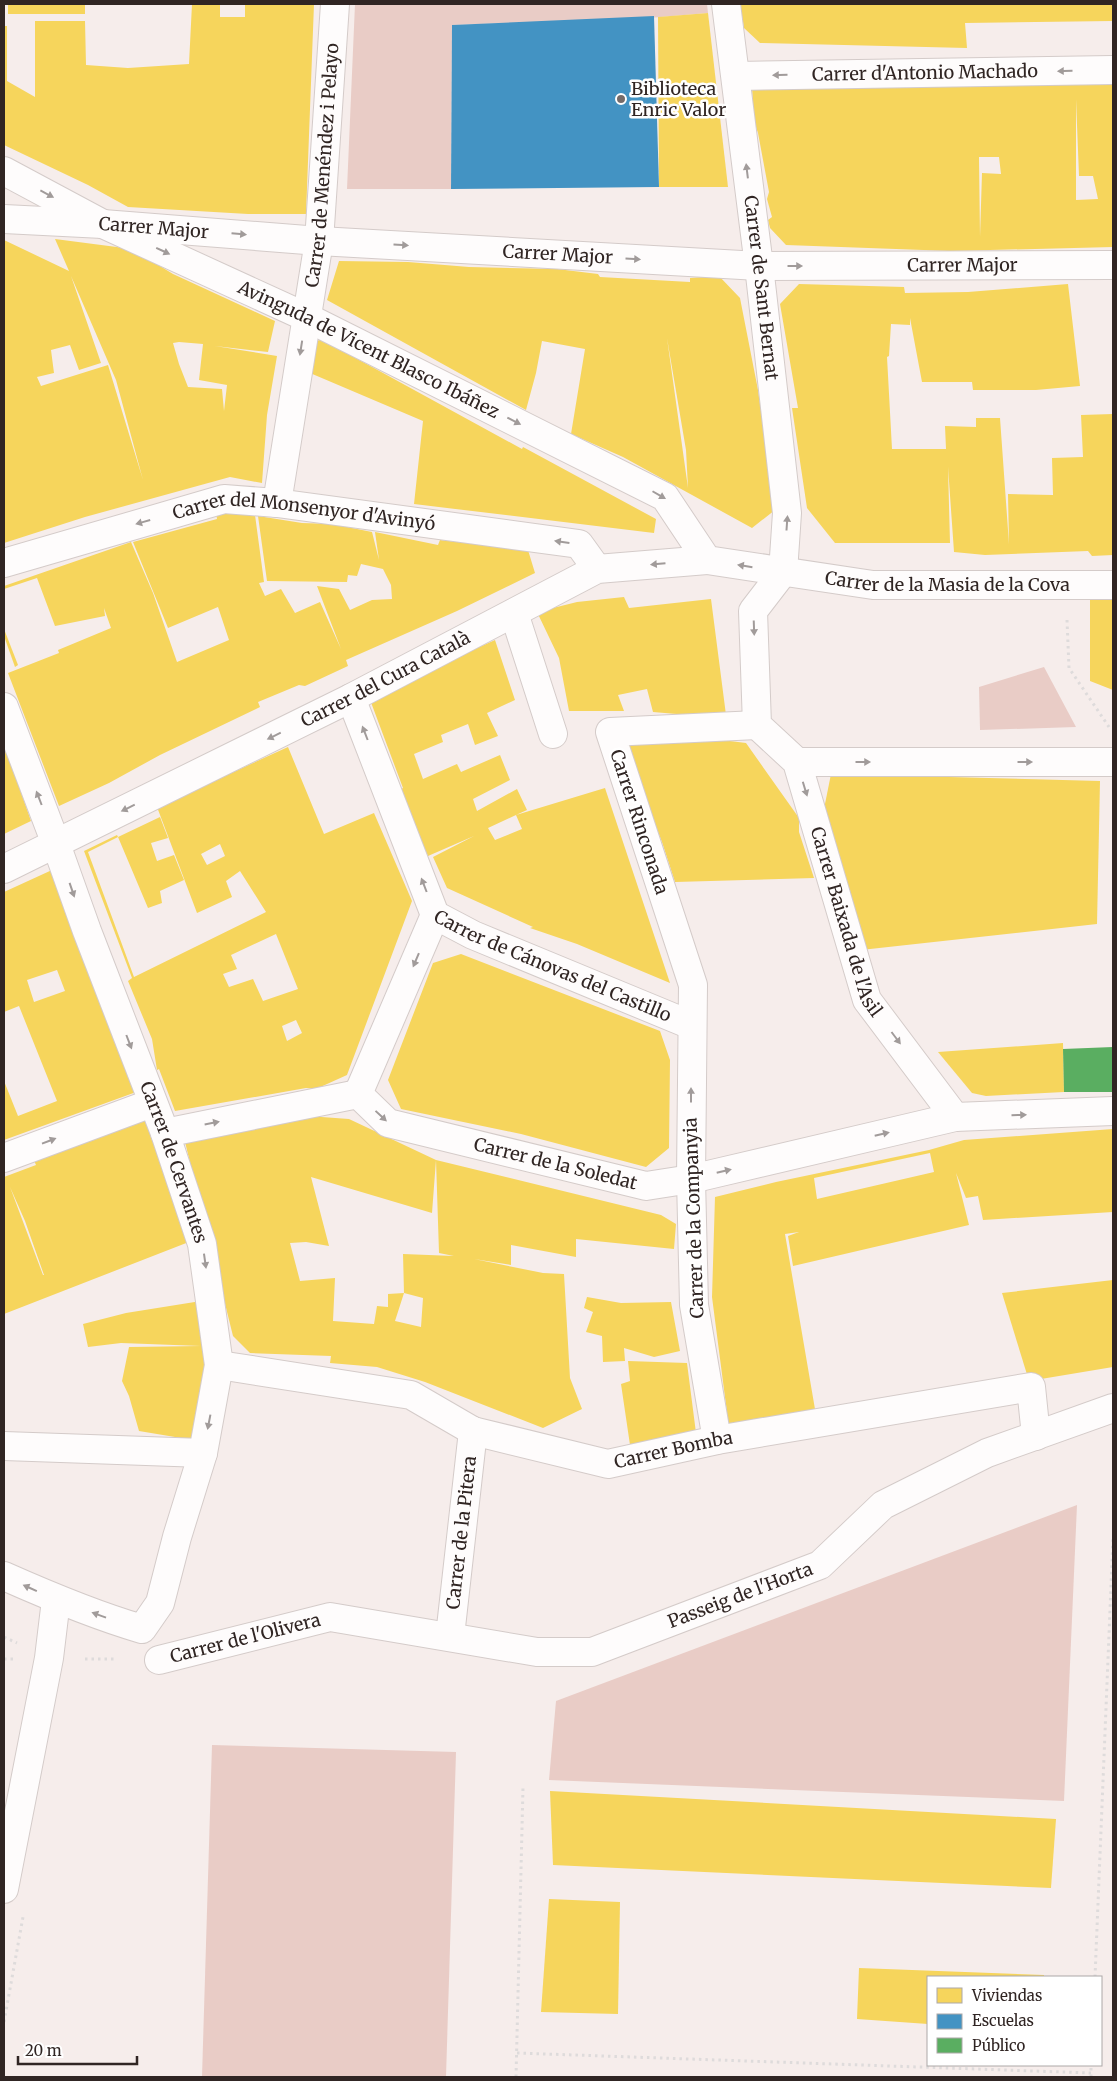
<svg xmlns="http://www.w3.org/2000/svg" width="1117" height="2081" font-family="Merriweather,serif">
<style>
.green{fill:#e9ccc6}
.homes{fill:#f6d55c;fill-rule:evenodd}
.schools{fill:#4393c3}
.public{fill:#5aae61}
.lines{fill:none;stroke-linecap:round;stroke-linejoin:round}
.street-casing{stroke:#d4cbc9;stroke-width:30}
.secondary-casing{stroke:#d4cbc9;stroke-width:30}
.path{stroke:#dedbdb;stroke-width:3;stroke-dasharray:2.5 4;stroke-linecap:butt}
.street{stroke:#fefcfc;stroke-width:28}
.secondary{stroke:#fefcfc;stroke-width:28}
.oneway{fill:#a19b9a}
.poi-dot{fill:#756b69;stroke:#fff;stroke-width:2}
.labels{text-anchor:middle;stroke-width:5;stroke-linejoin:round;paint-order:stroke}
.street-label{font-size:18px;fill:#302523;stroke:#fff}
.poi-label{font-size:18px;fill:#302523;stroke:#fff;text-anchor:start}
</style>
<rect width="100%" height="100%" fill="#f6edeb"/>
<g class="green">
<polygon points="355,4 707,4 708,13 637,19 452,25 451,189 347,189"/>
<polygon points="1044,667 1076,727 980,730 979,687"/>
<polygon points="1077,1505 1064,1801 549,1780 556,1701"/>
<polygon points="212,1745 456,1752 446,2077 202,2077"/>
</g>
<g class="homes">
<rect x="8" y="4" width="77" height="10"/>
<polygon points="192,4 220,4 220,17 245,17 245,4 314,4 306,214 248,214 128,207 88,185 4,145 4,26 7,26 7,81 35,97 35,21 85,21 86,65 128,68 189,64"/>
<polygon points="740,4 1113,4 1113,21 965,23 967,48 760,43 744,28"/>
<polygon points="708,13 728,187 659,187 658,17"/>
<path d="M 1113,82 L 1113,247 L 951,251 L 786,245 L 770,228 L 768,220 L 772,217 L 767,199 L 769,192 L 758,133 L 754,121 L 752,87 ZM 1076,99 L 1079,176 L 1093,176 L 1098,199 L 1076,200 ZM 979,157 L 999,157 L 1001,174 L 982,173 L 980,237 Z"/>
<path d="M 55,239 L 132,249 L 173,274 L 275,321 L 268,352 L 215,346 L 277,356 L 267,415 L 262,483 L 230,477 L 85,517 L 4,543 L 4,240 L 69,271 ZM 71,276 L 116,380 L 143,480 L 108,365 L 41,386 L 37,377 L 54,373 L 51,350 L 70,345 L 79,370 L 101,363 ZM 179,342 L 203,344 L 199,380 L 227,385 L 224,411 L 222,389 L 188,387 L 179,364 L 173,343 Z"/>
<path d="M 339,261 L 408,262 L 469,267 L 557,269 L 598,274 L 600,277 L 690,282 L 690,278 L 719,276 L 740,298 L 758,390 L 775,510 L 752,528 L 623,457 L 571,434 L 585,349 L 542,341 L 536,373 L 526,410 L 327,300 ZM 667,338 L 686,450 L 688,488 Z"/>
<polygon points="799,284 904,287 905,293 968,292 1068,284 1080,386 1036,390 973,390 972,382 922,382 910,318 910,325 891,324 889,356 887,357 892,449 946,449 945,426 976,427 976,418 1000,418 1009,544 1008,494 1053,495 1052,458 1083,457 1081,415 1113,414 1113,555 1092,556 1088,551 985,555 954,552 948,467 950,543 835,543 807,508 792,408 798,408 780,304"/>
<polygon points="321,339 522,449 523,447 656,519 654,533 414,504 423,421 310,373 306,347"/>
<polygon points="228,510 255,515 264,582 259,583 265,596 281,589 295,613 320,602 341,649 317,586 339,589 350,610 372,600 392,599 391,585 383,569 361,564 357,576 348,575 347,582 267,581 258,516 302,523 332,524 372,532 379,560 375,532 438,545 440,540 528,550 535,573 457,611 346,660 348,666 305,686 299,685 258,702 260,707 160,755 109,783 59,806 8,673 59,653 58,650 111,628 104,608 105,616 55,626 37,578 4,589 4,586 131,542 153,593 177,662 229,640 218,607 168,628 133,542 217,519 216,513"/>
<polygon points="624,597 629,608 711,599 726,715 700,716 653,712 647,689 618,695 624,711 569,711 559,658 537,612 577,602"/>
<polygon points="1090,599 1113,600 1113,690 1090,681"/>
<polygon points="4,629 18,665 15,667 4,636"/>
<path d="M 495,640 L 515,700 L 487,713 L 498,736 L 475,745 L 468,724 L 441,735 L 443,742 L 414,754 L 423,779 L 457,764 L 461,772 L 500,755 L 510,780 L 473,799 L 477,811 L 517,789 L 527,810 L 516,815 L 605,788 L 670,983 L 577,944 L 530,928 L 533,927 L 447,888 L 433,857 L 474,836 L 428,856 L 398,791 L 403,788 L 369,697 ZM 516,815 L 522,829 L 495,840 L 488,828 Z"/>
<polygon points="722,740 746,743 799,818 799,832 814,878 675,882 662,842 643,795 645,794 621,741"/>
<polygon points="4,743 31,821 4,834"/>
<path d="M 288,747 L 324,834 L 374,813 L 412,901 L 347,1075 L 316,1089 L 306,1088 L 175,1111 L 159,1069 L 157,1070 L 152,1039 L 128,981 L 132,978 L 84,851 L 117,835 L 118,837 L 88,852 L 134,977 L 266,912 L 240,871 L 226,881 L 232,897 L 197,913 L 157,807 ZM 220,844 L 225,856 L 207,865 L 201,854 ZM 276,934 L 298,989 L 263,1001 L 253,979 L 229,987 L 223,974 L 237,969 L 231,955 ZM 296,1020 L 302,1033 L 287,1041 L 282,1026 Z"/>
<polygon points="831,774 1100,781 1097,924 861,950 824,809"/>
<polygon points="160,817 168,838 151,843 157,861 174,855 184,880 160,891 162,903 148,908 118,837"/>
<path d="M 52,870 L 139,1091 L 4,1140 L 4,1081 L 18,1116 L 57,1101 L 19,1006 L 4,1012 L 4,892 ZM 57,970 L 65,991 L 34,1002 L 27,980 Z"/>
<polygon points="461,954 660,1031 670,1060 669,1148 646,1167 521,1134 401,1109 388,1080 433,963"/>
<polygon points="1063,1043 1064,1092 986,1096 972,1093 938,1052"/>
<path d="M 151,1114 L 194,1240 L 4,1314 L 4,1177 L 36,1165 L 32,1156 ZM 10,1187 L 25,1221 L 44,1275 L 43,1275 Z"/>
<polygon points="294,1115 349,1119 436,1160 432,1213 311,1177 329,1246 306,1242 290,1243 300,1281 335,1278 333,1321 374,1324 377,1306 388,1307 388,1294 404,1293 395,1321 421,1327 423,1298 404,1293 403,1254 454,1256 439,1253 436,1160 661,1215 676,1224 674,1249 576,1239 576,1257 511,1245 511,1265 474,1259 543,1273 564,1274 570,1378 582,1409 543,1428 425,1382 377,1367 330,1363 331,1356 250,1353 233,1336 184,1138"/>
<path d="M 1113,1129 L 1113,1212 L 983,1220 L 978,1196 L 966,1198 L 956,1173 L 969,1225 L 793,1266 L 788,1236 L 799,1232 L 785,1234 L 816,1415 L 729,1428 L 712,1297 L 715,1197 L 776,1182 L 929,1150 L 964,1140 ZM 930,1153 L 934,1172 L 817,1199 L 814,1178 Z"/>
<polygon points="1113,1280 1113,1367 1029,1381 1002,1293"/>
<polygon points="587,1297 621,1303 671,1302 680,1351 654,1357 624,1348 625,1361 603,1362 602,1336 586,1332 593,1312 584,1308"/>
<polygon points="201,1301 209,1346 193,1440 139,1431 129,1396 122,1381 129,1347 201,1346 121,1343 88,1347 83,1324 126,1313"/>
<polygon points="628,1361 687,1363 696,1433 630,1445 621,1384 630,1381"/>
<polygon points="550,1791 1056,1819 1051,1888 553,1865"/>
<polygon points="549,1899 620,1902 618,2014 541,2012"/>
<polygon points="859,1968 1044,1975 1044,1977 928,1977 928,2024 857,2019"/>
</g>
<polygon class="schools" points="654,16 659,187 451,189 452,25"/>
<polygon class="public" points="1113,1047 1113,1092 1064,1092 1063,1049"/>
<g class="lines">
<defs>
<g id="street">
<path id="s1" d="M 726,4 L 759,266 L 787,513 L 783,572"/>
<path id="s2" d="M 736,76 L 1113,70"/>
<path id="s3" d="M 4,219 L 103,224 L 319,241 L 759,266 L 1113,265"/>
<path id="s4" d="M 277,503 L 319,241 L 335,4"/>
<path id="s5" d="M 4,563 L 224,499 L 277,503 L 579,544 L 597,569"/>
<polyline points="514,613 553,734"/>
<path id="s6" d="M 351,698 L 435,915 L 473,935 L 691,1025"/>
<path id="s7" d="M 4,707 L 56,844 L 87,931 L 165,1133 L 202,1244 L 219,1365 L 203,1453 L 177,1537 L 160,1603 L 142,1629 C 94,1615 49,1596 4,1576"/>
<path id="s8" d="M 4,869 L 351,698 L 597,569 L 707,560"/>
<polyline points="358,1094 435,915"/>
<path id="s9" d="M 165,1133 L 358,1094 L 388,1123 L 646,1186 L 691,1179 L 955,1117"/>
<polyline points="4,1158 152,1103"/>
<path id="s10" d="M 219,1365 L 411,1395 L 473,1431 L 608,1464 L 717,1440 L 1031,1387 L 1036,1436"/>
<polyline points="717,1440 694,1305 691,1179 693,985 610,732 757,725"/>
<polyline points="4,1446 203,1453"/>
<path id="s11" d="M 450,1636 L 473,1431"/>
<path id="s12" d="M 159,1660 L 330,1617 L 537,1652 L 592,1652 L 820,1565 L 883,1505 L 987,1453 L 1113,1408"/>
<polyline points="4,1889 49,1658 56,1600"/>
</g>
<g id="secondary">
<path id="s13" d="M 4,171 L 103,224 L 306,317 L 665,497 L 707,560 L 873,585 L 1113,585"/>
<path id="s14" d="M 783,572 L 753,611 L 757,725 L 797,762 L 867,1000 L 955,1117 L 1113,1111"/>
<polyline points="797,762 1113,762"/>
</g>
</defs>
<use href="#street" class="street-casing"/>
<use href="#secondary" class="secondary-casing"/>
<g class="path">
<polyline points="1067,620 1069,668 1109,727"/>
<polyline points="4,1637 17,1643"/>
<polyline points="4,1659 13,1659"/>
<polyline points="85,1659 116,1659"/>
<polyline points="1095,1977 1113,1537"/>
<polyline points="4,2022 23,1917"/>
<polyline points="517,2053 1091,2073"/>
<polyline points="516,2077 523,1787"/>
<polyline points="1091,2077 1091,2065"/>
</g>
<use href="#street" class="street"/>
<use href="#secondary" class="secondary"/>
</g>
<defs><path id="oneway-solid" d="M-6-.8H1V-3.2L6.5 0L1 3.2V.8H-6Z" transform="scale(1.25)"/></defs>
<g class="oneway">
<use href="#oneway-solid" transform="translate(1065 71) rotate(179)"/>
<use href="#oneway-solid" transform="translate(780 75) rotate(179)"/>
<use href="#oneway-solid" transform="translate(747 171) rotate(-97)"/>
<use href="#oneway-solid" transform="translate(47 194) rotate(28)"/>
<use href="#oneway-solid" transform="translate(239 234) rotate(5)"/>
<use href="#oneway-solid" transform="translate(401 245) rotate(3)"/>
<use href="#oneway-solid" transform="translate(163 251) rotate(25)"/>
<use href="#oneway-solid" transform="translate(633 259) rotate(3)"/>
<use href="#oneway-solid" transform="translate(795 266)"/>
<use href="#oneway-solid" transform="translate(301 348) rotate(99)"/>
<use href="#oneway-solid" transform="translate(514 421) rotate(27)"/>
<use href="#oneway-solid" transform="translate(659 495) rotate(30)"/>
<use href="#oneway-solid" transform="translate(143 522) rotate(164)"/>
<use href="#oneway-solid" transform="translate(787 523) rotate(-86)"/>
<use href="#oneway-solid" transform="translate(562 542) rotate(-172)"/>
<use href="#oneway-solid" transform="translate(658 564) rotate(175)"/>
<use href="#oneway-solid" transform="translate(745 566) rotate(-171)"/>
<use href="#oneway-solid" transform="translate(754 628) rotate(88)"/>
<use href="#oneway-solid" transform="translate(365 733) rotate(-111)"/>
<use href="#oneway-solid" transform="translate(274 736) rotate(154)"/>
<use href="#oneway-solid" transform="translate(863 762)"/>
<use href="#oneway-solid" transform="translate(1025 762)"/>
<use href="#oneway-solid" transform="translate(805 789) rotate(73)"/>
<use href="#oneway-solid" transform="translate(39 798) rotate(-111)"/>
<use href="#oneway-solid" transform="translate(128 808) rotate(154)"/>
<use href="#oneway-solid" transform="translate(424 885) rotate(-111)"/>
<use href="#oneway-solid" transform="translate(72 890) rotate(71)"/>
<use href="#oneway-solid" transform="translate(416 960) rotate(113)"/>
<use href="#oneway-solid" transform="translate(896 1038) rotate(53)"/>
<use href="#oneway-solid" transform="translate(129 1042) rotate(69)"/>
<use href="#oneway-solid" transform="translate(691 1095) rotate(-90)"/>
<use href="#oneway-solid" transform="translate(1019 1115) rotate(-2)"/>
<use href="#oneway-solid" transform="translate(381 1116) rotate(43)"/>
<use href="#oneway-solid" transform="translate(212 1123) rotate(-11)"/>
<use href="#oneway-solid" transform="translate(882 1134) rotate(-13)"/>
<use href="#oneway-solid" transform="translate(49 1141) rotate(-21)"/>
<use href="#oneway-solid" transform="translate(724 1171) rotate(-13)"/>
<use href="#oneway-solid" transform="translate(205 1261) rotate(82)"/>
<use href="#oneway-solid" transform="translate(209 1422) rotate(101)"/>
<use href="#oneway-solid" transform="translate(30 1588) rotate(-156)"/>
<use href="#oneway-solid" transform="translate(99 1615) rotate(-160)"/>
</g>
<circle class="poi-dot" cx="621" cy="99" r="5"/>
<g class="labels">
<g class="street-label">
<text dy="6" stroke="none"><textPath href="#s2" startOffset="189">Carrer d'Antonio Machado</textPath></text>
<text dy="6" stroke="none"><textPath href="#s4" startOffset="341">Carrer de Menéndez i Pelayo</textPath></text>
<text dy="6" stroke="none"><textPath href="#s3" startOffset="150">Carrer Major</textPath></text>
<text dy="6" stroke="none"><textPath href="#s3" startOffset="555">Carrer Major</textPath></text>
<text dy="6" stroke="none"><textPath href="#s3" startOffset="960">Carrer Major</textPath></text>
<text dy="6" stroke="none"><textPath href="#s1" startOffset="286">Carrer de Sant Bernat</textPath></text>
<text dy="6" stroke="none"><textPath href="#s13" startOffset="406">Avinguda de Vicent Blasco Ibáñez</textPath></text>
<text dy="6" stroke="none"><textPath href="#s5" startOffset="309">Carrer del Monsenyor d'Avinyó</textPath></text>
<text dy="6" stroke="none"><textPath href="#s13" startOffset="1055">Carrer de la Masia de la Cova</textPath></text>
<text dy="6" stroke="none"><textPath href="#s8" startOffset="426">Carrer del Cura Català</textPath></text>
<text transform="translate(639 822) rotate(72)" y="6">Carrer Rinconada</text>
<text dy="6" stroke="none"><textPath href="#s14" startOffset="385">Carrer Baixada de l'Asil</textPath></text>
<text dy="6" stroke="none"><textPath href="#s6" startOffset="361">Carrer de Cánovas del Castillo</textPath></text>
<text dy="6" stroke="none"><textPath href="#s7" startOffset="486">Carrer de Cervantes</textPath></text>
<text dy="6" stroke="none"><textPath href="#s9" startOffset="411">Carrer de la Soledat</textPath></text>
<text transform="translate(694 1218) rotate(-92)" y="6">Carrer de la Companyia</text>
<text dy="6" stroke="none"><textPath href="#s10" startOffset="472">Carrer Bomba</textPath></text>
<text dy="6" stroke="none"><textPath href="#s11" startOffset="104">Carrer de la Pitera</textPath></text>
<text dy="6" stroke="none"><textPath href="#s12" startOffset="600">Passeig de l'Horta</textPath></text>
<text dy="6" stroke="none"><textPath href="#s12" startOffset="89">Carrer de l'Olivera</textPath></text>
</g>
<g class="poi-label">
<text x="631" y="95">Biblioteca<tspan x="631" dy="21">Enric Valor</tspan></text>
</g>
</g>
<rect width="1117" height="2081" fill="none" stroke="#302523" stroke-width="10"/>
<rect x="927" y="1976" width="175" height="90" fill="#ffffff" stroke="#aca8a7"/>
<rect x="937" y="1988" width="25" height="15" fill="#f6d55c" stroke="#aca8a7"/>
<text x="972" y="2001" font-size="15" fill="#302523">Viviendas</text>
<rect x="937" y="2014" width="25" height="15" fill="#4393c3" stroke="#aca8a7"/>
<text x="972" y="2026" font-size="15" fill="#302523">Escuelas</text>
<rect x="937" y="2038" width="25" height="15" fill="#5aae61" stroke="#aca8a7"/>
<text x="972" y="2051" font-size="15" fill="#302523">Público</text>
<path d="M18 2056v8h119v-8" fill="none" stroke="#302523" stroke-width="2.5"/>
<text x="25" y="2056" font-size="15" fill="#302523" stroke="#ffffff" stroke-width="4" paint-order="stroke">20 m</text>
</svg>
